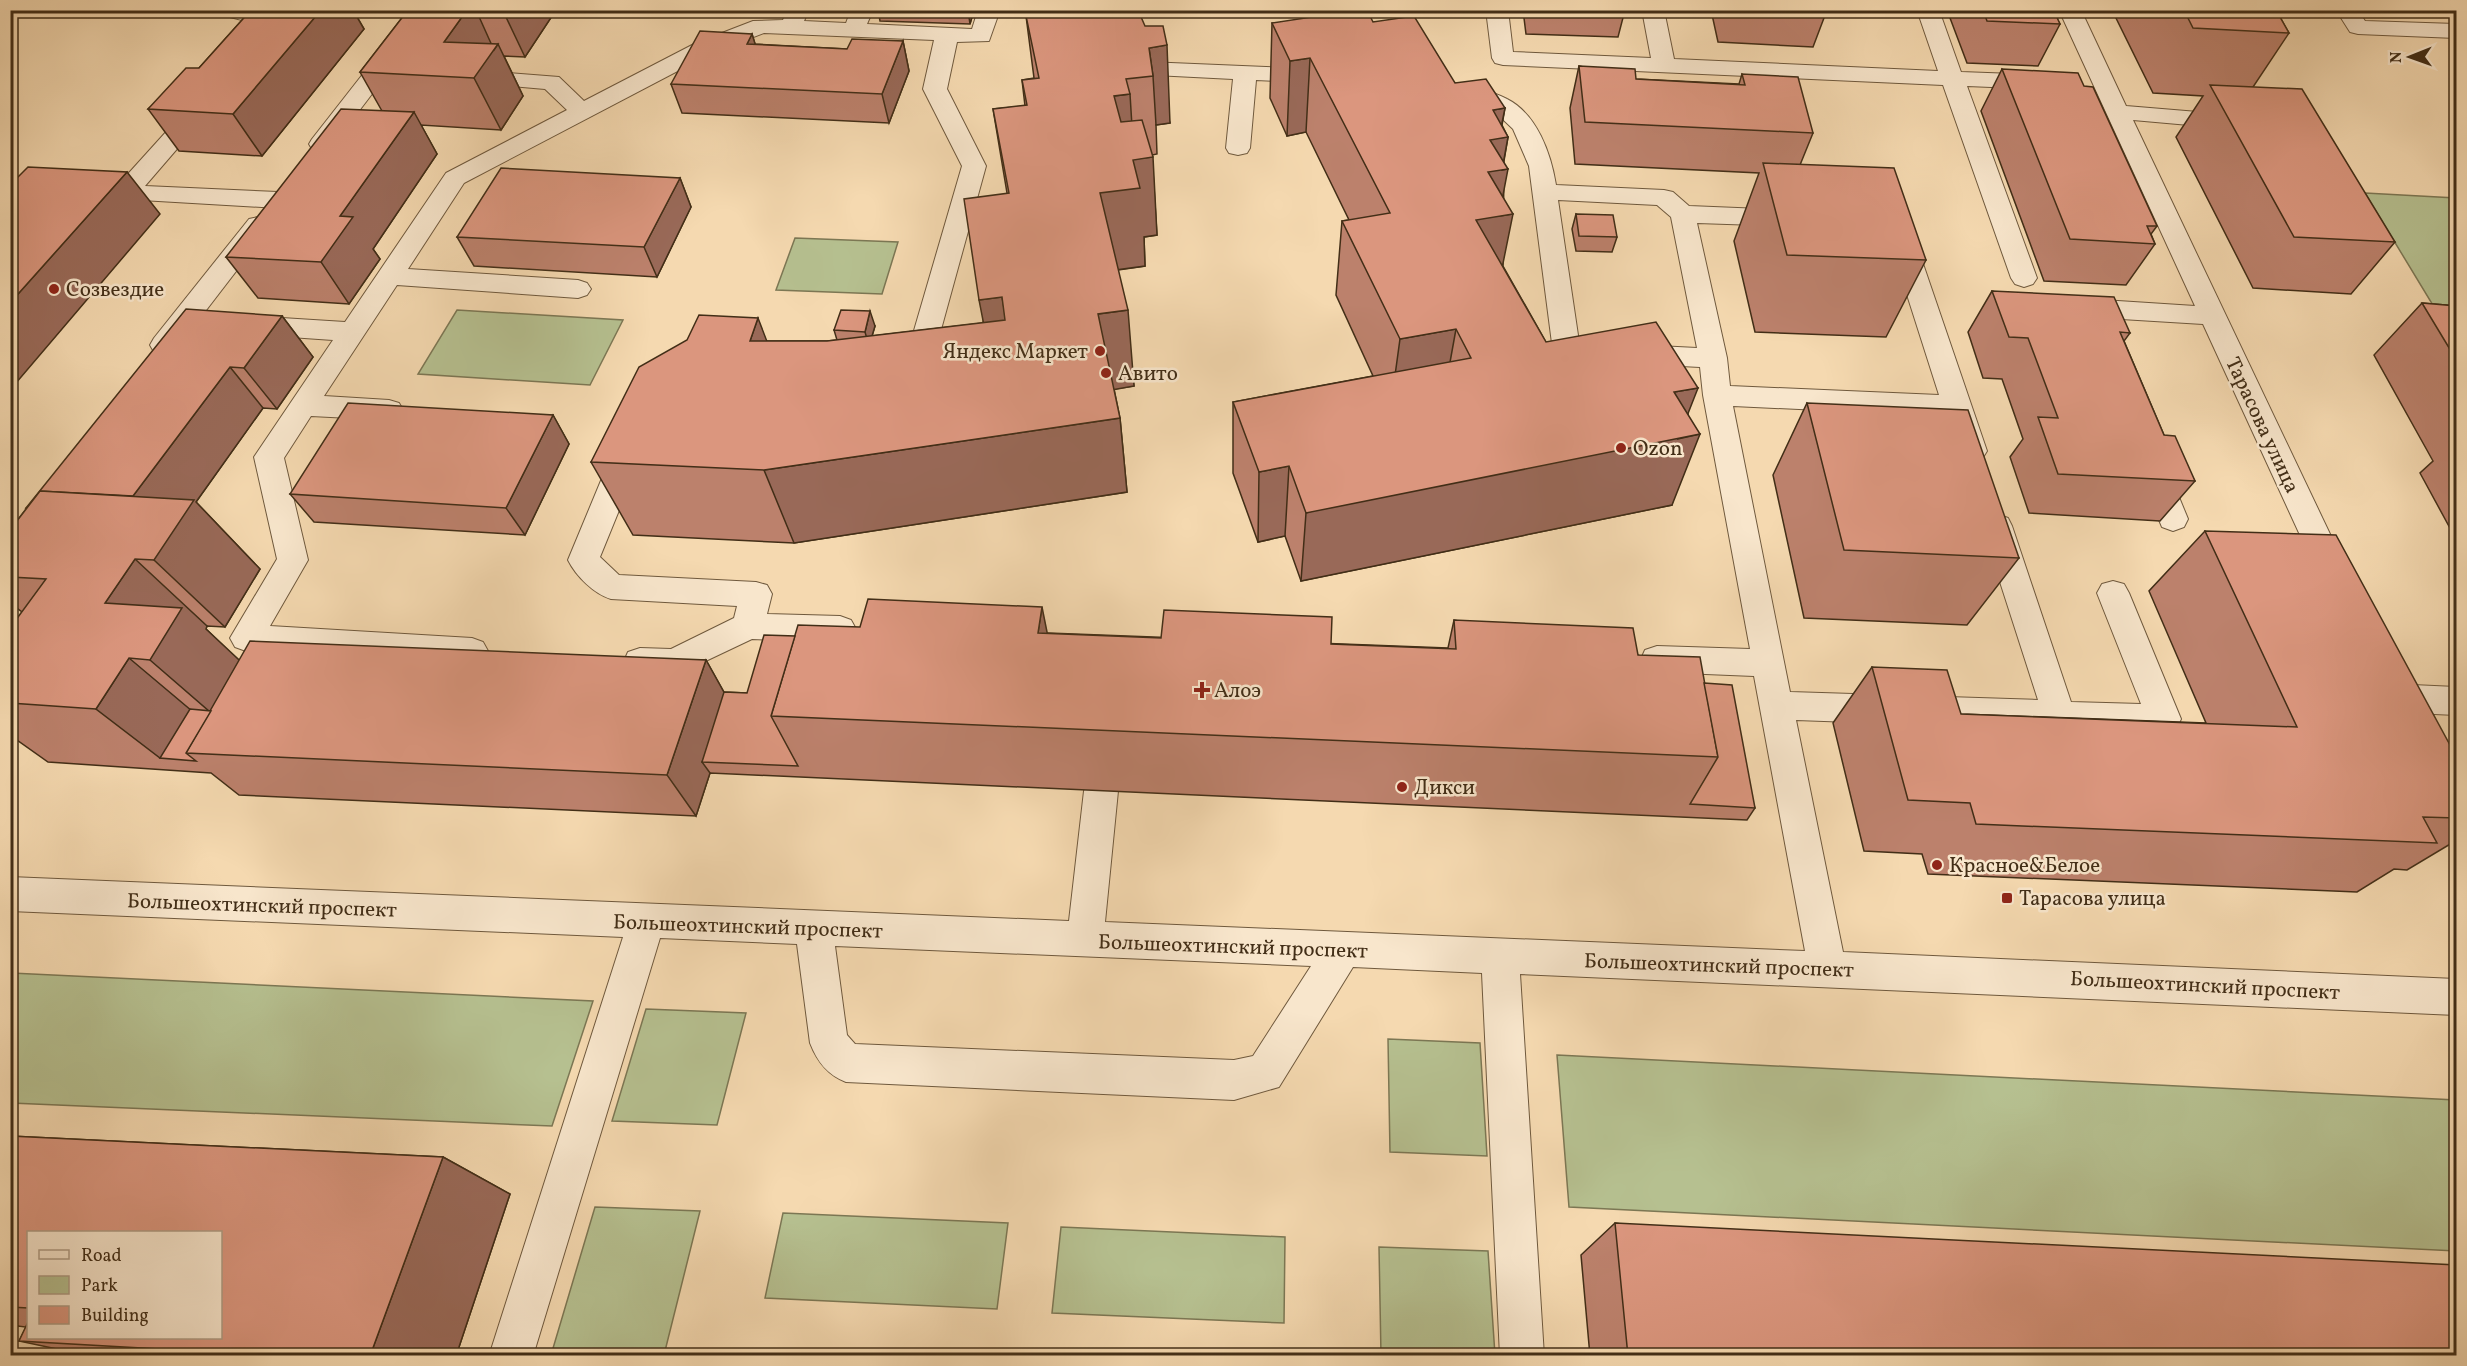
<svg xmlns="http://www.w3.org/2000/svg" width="2467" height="1366" font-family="Vollkorn,serif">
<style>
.green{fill:#b6c090;stroke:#7c7754;stroke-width:1.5}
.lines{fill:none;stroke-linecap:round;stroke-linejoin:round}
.minor-casing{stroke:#6f593d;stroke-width:2}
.minor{fill:#f8e6cc;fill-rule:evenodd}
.wall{fill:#bc816c;stroke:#422e17;stroke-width:1.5;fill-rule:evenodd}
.shaded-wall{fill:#996958;stroke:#422e17;stroke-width:1.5}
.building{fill:#db967e;stroke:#422e17;stroke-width:1.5}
.poi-dot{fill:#8f2418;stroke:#f8e6cc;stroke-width:2}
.labels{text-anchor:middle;stroke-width:5;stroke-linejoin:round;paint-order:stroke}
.poi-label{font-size:21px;fill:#422e17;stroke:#f8e6cc;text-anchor:start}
.street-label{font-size:21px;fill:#422e17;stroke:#f8e6cc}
</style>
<rect width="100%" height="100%" fill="#f5d9b0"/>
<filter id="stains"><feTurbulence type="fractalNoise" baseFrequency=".00333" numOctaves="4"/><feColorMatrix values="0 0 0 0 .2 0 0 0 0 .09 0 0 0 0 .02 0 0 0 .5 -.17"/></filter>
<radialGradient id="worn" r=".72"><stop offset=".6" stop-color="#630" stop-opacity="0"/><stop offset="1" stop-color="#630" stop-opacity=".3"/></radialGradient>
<g class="green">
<polygon points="2365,193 2456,198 2456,308 2434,307"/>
<polygon points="795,238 898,242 882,294 776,290"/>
<polygon points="457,310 623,320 590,385 418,374"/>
<polygon points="11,973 593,1001 552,1126 11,1103"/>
<polygon points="646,1009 746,1013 717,1125 612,1121"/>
<polygon points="1388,1039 1480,1043 1487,1156 1390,1152"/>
<polygon points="1557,1055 2456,1100 2456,1251 1569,1207"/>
<polygon points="595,1207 700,1211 664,1355 551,1355"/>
<polygon points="783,1213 1008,1223 997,1309 765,1298"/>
<polygon points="1061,1227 1285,1237 1284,1323 1052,1313"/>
<polygon points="1379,1247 1488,1251 1495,1355 1381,1355"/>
</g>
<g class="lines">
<defs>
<g id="minor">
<path d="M 219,10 L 280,11 L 288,13 L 291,18 L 288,23 C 267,28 243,20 222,15 Z"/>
<polygon points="413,10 436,10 330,149 321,151 312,149 309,144 312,139"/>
<polygon points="787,10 809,10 804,21 846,23 851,10 873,10 867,24 972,29 978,10 1000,10 989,41 957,42 947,89 986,166 931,366 927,373 917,376 900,373 896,366 900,359 906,358 962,166 923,89 934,40 764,33 712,53 464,183 408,269 578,280 587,283 591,289 587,295 578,298 397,285 324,396 389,400 399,403 403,410 399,417 389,420 311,416 284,458 308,560 270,626 472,638 483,642 488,651 483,660 472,664 246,651 235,647 230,638 277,559 254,457 333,340 248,334 238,331 234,325 238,319 248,316 345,322 446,173 567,110 545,89 487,84 484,79 487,74 495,72 559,77 584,101 696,43 753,21 783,20"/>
<polygon points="1486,10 1508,10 1513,52 1651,58 1642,10 1664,10 1674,59 1938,71 1917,10 1939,10 1961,72 2040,75 2048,77 2052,82 2048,87 2040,89 1967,86 2037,278 2033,284 2024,287 2015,284 2011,278 1943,85 1503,65 1495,63 1492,58"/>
<polygon points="2059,10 2081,10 2126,106 2234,115 2242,117 2246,122 2242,127 2234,129 2133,120 2349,574 2344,583 2333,586 2322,583 2203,324 2105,318 2102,326 2092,329 2082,326 2074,308 2078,302 2087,299 2195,306"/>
<polygon points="2336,10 2358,10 2365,21 2456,24 2456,38 2358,34 2350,32"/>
<polygon points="1123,61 1314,69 1322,71 1325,76 1322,81 1314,83 1256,80 1250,148 1247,153 1238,155 1229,153 1226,148 1233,79 1115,73 1112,68 1115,63"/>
<path d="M 1463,84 C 1477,88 1494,92 1507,99 C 1537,114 1551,154 1556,185 L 1664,190 L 1673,192 L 1689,206 L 1788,210 L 1797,212 L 1801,218 L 1797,224 L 1788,226 L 1697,223 L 1727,358 L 1730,386 L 1939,395 L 1894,254 L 1884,241 L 1888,235 C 1904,231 1911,239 1919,252 L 1987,451 L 1982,459 L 1972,462 L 1962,459 L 1946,416 L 1733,406 L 1790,692 L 2038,700 L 1982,526 L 1986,518 L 1997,514 L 2008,518 L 2012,526 L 2071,702 L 2141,704 L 2097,593 L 2102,584 L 2113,581 L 2124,584 L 2129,593 L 2181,719 L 2176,729 L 2164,733 L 1796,720 L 1843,952 L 2456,979 L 2456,1015 L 1520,974 L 1544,1356 L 1500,1356 L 1482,973 L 1353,967 L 1279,1087 L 1234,1100 L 846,1082 C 827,1075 817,1061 810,1043 L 797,944 L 660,938 L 533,1356 L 489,1356 L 623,937 L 10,911 L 10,877 L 1069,921 L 1084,791 L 1089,780 L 1101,776 L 1113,780 L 1118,791 L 1105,922 L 1805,951 L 1754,676 L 1657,672 L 1645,668 L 1641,659 L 1645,650 L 1657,646 L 1750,649 L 1703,395 L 1700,367 L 1567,360 L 1557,358 L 1553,351 L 1529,166 L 1513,129 L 1492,109 L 1455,96 L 1451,91 L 1455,86 ZM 1558,200 L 1657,205 L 1671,217 L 1697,348 L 1579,342 ZM 835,946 L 1311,966 L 1253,1056 L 1234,1060 L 855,1044 L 847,1035 Z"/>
<polygon points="202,99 210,101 214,106 145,186 278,192 287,194 290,200 287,206 278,208 90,197 87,192 90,187 99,184 118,185 194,101"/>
<polygon points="258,217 267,219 271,225 267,231 174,352 164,354 154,352 150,345 154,338 249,219"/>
<path d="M 627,443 L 637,446 L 642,454 L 600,557 L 619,575 L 756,582 L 767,585 L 772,594 L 767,614 L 840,616 L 851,620 L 856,629 L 851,638 L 840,642 L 752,639 L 674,676 L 640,674 L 628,670 L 624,661 L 628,652 L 640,648 L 671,649 L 734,618 L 737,606 L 611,599 C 594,594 576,576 568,560 L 612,454 L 617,446 Z"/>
<polygon points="2152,457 2162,460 2167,468 2188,519 2184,527 2173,531 2162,527 2137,468 2142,460"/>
<polygon points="2391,684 2456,687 2456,715 2391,712 2379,708 2374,698 2379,688"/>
</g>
</defs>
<use href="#minor" class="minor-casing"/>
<use href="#minor" class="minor"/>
</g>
<g class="wall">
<polygon points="251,10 353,10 364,29 262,156 179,151 148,109 199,68"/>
<polygon points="408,10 556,10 525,57 504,56 523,96 501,130 421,125 437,154 373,249 380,259 349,304 258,298 226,257 382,111 360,72"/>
<polygon points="878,10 974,10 970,24 880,21"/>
<polygon points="1138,10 1170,123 1156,125 1157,154 1152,155 1157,235 1144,237 1145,266 1118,270 1134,386 1114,389 1120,418 1127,492 794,543 633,535 591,462 766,341 827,341 837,340 834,330 875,326 872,336 983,323 1007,193 993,109 1025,106 1022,80 1034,78 1026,16"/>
<polygon points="1523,10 1625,10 1618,37 1526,34"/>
<polygon points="1711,10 1827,10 1813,47 1718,42"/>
<polygon points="1947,10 2061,10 2062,11 2057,19 2060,24 2038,66 1967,63"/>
<polygon points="2112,10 2276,10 2289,33 2253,87 2395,242 2351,294 2253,288 2176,137 2203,96 2153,93"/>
<polygon points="1373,22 1455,83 1505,108 1502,125 1508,137 1504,161 1503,266 1546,342 1688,414 1672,505 1301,581 1285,536 1258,542 1233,473 1233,402 1373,376 1336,295 1342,221 1349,220 1306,132 1287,136 1270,98 1272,23"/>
<polygon points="752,34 755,44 847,49 903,41 909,71 889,123 682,113 671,84"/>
<polygon points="1579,66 1636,79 1739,84 1742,74 1813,133 1800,165 1926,260 1886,337 1755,332 1734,241 1759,173 1575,164 1570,108"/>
<polygon points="2002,69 2157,226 2151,234 2155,244 2126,285 2044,281 1981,111"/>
<polygon points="680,178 691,207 657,277 474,266 457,237"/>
<polygon points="1576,214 1617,237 1612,252 1576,251 1572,229"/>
<polygon points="1992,291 2130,333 2124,341 2164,435 2195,481 2160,521 2029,513 2010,457 2023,439 2002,379 1983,378 1968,332"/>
<polygon points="2422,303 2457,306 2457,541 2420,473 2433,461 2374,355"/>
<polygon points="282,316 313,357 277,409 263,408 196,502 260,569 225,627 207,626 206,629 239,661 706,660 724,692 747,693 795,636 1048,633 1448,648 1454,620 1638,655 1704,683 1755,808 1747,820 710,773 696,816 239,795 211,773 48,762 10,735 10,628 22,612 10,603 10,530 26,509 26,508"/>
<polygon points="1807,403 2019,558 1967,625 1804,618 1773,475"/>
<polygon points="553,415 569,444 525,535 314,522 290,494"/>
<polygon points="2205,531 2457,758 2457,840 2407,870 2394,869 2357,892 1928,874 1922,854 1864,851 1833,723 1872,667 1961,714 2206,723 2149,591"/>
<path d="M 10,1136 L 443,1157 L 510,1194 L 456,1356 L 90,1356 L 19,1341 L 26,1327 L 18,1326 L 10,1341 ZM 28,1233 L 220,1338 L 28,1338 Z"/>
<polygon points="1615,1223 2457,1356 1590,1356 1581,1255"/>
</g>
<g class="shaded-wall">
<polygon points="321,10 353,10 364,29 262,156 233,114"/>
<polygon points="467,10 476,10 494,50 498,44 523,96 501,130 474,78 444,42"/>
<polygon points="508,10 556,10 525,57 505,15"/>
<polygon points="968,10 974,10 970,24"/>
<polygon points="752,34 761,63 747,44"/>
<polygon points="903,41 909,71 889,123 882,94"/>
<polygon points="1167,45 1170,123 1156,125 1153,76 1149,48"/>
<polygon points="1310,58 1306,132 1287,136 1290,61"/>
<polygon points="1130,94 1134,159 1153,157 1157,235 1144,237 1145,266 1108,271 1100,193 1114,96"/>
<polygon points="1505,108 1499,138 1508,137 1502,170 1508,169 1499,216 1513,214 1498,288 1476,220 1493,110"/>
<polygon points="414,112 437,154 373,249 380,259 349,304 321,262 340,216"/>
<polygon points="127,172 160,214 10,390 10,303"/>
<polygon points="680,178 691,207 657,277 644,247"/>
<polygon points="1002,297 1016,374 994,377 979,300"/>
<polygon points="1128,310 1134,386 1106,391 1098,314"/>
<polygon points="870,311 875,326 869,346 865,332"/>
<polygon points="282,316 313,357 277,409 244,368"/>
<polygon points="758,318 787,394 750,341"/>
<polygon points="1456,329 1443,401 1390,412 1400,339"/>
<polygon points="230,367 263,408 196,502 260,569 225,627 154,560 118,516"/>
<polygon points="1698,388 1678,439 1700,434 1672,505 1301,581 1306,513 1674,392"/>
<polygon points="553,415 569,444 525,535 506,508"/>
<polygon points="1120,418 1127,492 794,543 764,470"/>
<polygon points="1289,466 1285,536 1258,542 1259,472"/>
<polygon points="135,559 207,626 206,629 253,673 224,724 150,660 105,603"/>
<polygon points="1042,607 1055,672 1038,633"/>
<polygon points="129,658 205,722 160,758 96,709"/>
<polygon points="706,660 731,705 702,762 710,773 696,816 667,775"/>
<polygon points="443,1157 510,1194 456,1356 370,1356"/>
<polygon points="10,1325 18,1326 10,1341"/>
</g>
<g class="building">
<polygon points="251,10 321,10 233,114 148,109 186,68 199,68"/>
<polygon points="408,10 467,10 444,42 498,44 474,78 360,72"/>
<polygon points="476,10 508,10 505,15 477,14"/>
<polygon points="1077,10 1138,10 1145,26 1163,26 1167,45 1149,48 1153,76 1126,79 1130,94 1114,96 1121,122 1142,120 1153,157 1133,160 1140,188 1100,193 1128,310 1098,314 1120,418 764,470 591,462 639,367 687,340 699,315 758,318 750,341 827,341 1005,320 1002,297 979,300 964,199 1009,193 993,109 1027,105 1022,80 1039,78 1026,16"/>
<polygon points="1358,10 1367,10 1373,22 1414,16 1455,83 1486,79 1505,108 1493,110 1508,137 1490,140 1508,169 1488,172 1513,214 1476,220 1546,342 1656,322 1698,388 1674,392 1700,434 1306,513 1289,466 1259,472 1233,402 1471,358 1456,329 1400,339 1342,221 1390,213 1310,58 1290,61 1272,23"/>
<polygon points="1983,10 2061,10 2062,11 2054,11 2060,24 1987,21"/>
<polygon points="2184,10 2276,10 2289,33 2193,28"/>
<polygon points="700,31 752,34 747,44 847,49 852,39 903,41 882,94 671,84"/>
<polygon points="1579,66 1635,69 1636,79 1745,85 1742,74 1798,77 1813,133 1585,122"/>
<polygon points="2002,69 2078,73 2084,86 2093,87 2157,226 2147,226 2155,244 2070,239"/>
<polygon points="2210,85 2302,89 2395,242 2294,237"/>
<polygon points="341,109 414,112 340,216 353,217 321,262 226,257"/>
<polygon points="1763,163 1894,168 1926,260 1787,255"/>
<polygon points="28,167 127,172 10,303 10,185"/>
<polygon points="501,168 680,178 644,247 457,237"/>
<polygon points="1576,214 1613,215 1617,237 1579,236"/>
<polygon points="1992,291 2114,297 2130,333 2120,332 2164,435 2175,436 2195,481 2058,474 2038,417 2058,418 2028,338 2009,337"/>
<polygon points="2422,303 2457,306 2457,361"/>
<polygon points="186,309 282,316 244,368 230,367 133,496 40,491 27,508 26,508"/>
<polygon points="841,310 870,311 865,332 834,330"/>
<polygon points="348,403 553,415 506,508 290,494"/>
<polygon points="1807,403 1968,410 2019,558 1844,550"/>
<polygon points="40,491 194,500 154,560 135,559 105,603 182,608 150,660 129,658 96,709 10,703 10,628 46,579 10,577 10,530"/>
<polygon points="2205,531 2336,535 2457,758 2457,818 2423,817 2437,843 1976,824 1970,803 1908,800 1872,667 1947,670 1961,714 2297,727"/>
<polygon points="868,599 1042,607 1038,633 1161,638 1164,610 1332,617 1331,644 1456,649 1454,620 1633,628 1638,655 1700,657 1718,757 771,716 798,625 860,627"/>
<polygon points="764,635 795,636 771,716 798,766 702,762 724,692 747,693"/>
<polygon points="250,641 706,660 667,775 186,753"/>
<polygon points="1704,683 1732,685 1755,808 1690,804 1718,757"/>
<polygon points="190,709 211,711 186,753 196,761 160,758"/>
<polygon points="10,1136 443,1157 370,1356 284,1356 19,1341 28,1322 28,1338 220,1338 220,1233 28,1233 28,1308 10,1307"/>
<polygon points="1615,1223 2457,1265 2457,1356 1628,1356"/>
<polygon points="766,1350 875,1356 765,1356"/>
</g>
<g class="poi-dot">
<circle cx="54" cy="289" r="6"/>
<circle cx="1100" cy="351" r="6"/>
<circle cx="1106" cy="373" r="6"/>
<circle cx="1621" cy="448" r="6"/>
<path d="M1199 681h6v6h6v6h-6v6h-6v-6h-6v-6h6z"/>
<circle cx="1402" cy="787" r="6"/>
<circle cx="1937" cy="865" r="6"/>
<rect x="2001" y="892" width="12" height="12" rx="3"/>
</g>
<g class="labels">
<g class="poi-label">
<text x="66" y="296">Созвездие</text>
<text x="1088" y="358" text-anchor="end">Яндекс Маркет</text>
<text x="1118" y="380">Авито</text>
<text x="1633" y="455">Ozon</text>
<text x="1214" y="697">Алоэ</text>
<text x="1414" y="794">Дикси</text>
<text x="1949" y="872">Красное&amp;Белое</text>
<text x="2019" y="905">Тарасова улица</text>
</g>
<g class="street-label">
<text transform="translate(2263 425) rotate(65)" y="7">Тарасова улица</text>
<text transform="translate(262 905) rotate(2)" y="7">Большеохтинский проспект</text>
<text transform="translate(748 926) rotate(2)" y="7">Большеохтинский проспект</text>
<text transform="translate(1233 946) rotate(2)" y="7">Большеохтинский проспект</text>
<text transform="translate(1719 965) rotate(2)" y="7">Большеохтинский проспект</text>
<text transform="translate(2205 985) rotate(3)" y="7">Большеохтинский проспект</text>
</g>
</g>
<rect width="2467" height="1366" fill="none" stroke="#f5d9b0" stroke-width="36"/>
<rect x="12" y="12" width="2443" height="1342" fill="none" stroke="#422e17" stroke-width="3"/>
<rect x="18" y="18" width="2431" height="1330" fill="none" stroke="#422e17" stroke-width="1.5"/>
<rect x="27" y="1231" width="195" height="108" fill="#f8e6cc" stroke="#af9c84" stroke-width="1.5"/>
<rect x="39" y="1250" width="30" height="9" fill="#f8e6cc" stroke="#af9c84" stroke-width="1.5"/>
<text x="81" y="1261" font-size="18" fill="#422e17">Road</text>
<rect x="39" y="1276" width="30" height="18" fill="#b6c090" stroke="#af9c84" stroke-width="1.5"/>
<text x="81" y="1291" font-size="18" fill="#422e17">Park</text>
<rect x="39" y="1306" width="30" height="18" fill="#db967e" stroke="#af9c84" stroke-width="1.5"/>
<text x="81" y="1321" font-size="18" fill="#422e17">Building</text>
<g transform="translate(2410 57) rotate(269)" stroke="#f8e6cc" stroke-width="4.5" paint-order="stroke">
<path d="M0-4.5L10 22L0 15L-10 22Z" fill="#422e17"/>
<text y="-9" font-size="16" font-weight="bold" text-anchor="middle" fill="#422e17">N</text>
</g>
<rect width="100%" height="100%" filter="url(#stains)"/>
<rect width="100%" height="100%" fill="url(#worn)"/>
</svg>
